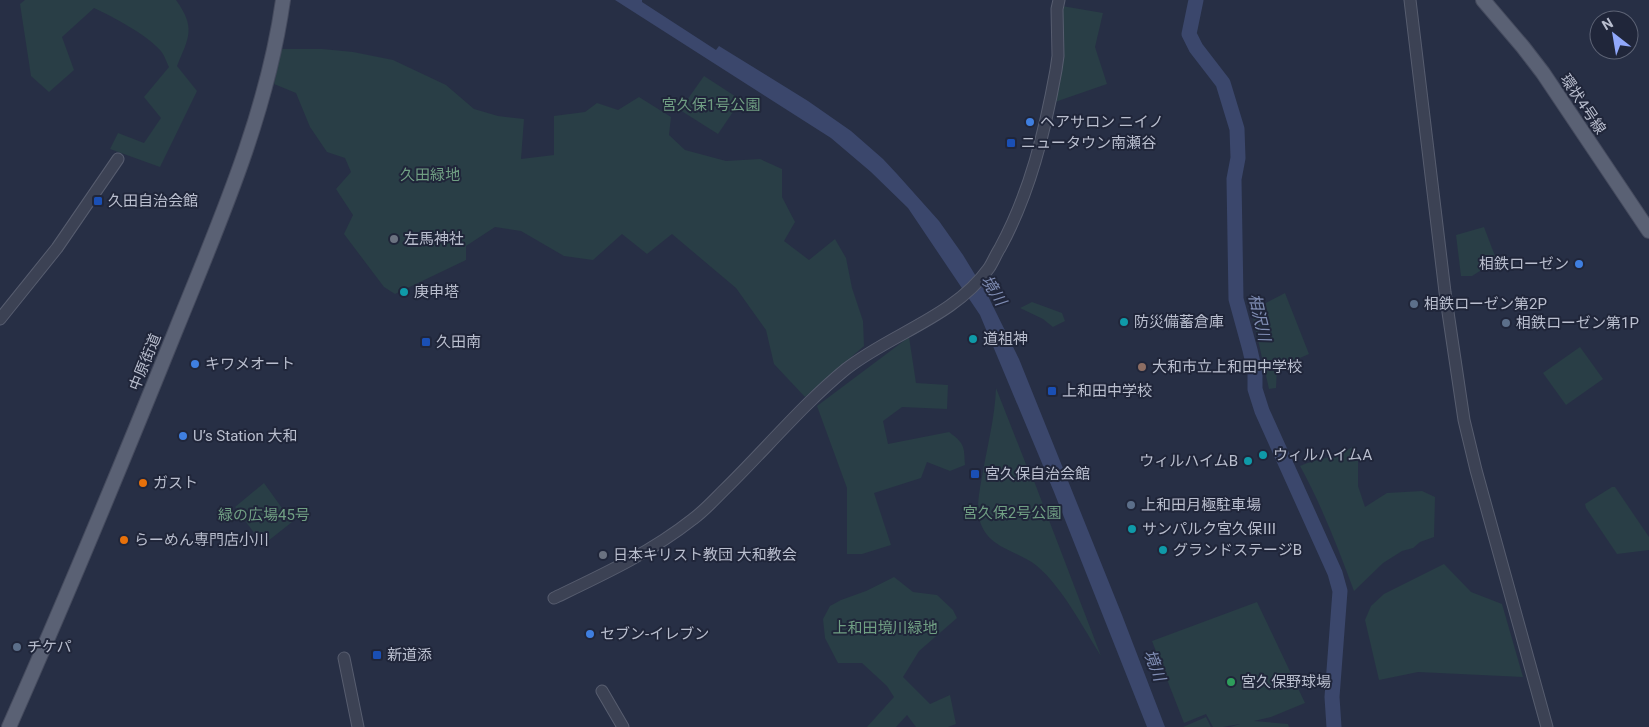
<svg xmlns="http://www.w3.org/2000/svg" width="1649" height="727" font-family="Roboto,'Noto Sans JP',sans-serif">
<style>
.green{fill:#293e46}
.water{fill:#3b476c}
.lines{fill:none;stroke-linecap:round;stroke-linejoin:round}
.river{stroke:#3b476c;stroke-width:15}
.tertiary-casing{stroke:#575d6f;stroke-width:13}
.primary-casing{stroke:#454b5e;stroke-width:16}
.tertiary{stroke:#3c4254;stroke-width:11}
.primary{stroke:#5a6174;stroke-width:14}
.shop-dot{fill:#3f7fe0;stroke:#20263a;stroke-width:2}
.transit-dot{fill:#1a4fb4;stroke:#20263a;stroke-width:2}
.worship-dot{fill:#6b7280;stroke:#20263a;stroke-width:2}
.culture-dot{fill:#0f9aa8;stroke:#20263a;stroke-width:2}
.service-dot{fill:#5c6f8a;stroke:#20263a;stroke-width:2}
.education-dot{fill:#8d6e63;stroke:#20263a;stroke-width:2}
.food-dot{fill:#e8710a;stroke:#20263a;stroke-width:2}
.leisure-dot{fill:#2e9e5b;stroke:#20263a;stroke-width:2}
.labels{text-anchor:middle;stroke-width:4;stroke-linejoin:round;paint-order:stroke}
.street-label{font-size:15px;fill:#b9bece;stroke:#20263a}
.park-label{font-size:15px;fill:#709f83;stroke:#20263a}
.poi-label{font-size:15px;fill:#b9bece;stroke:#20263a;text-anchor:start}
.water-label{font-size:16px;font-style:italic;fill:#808eb5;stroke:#20263a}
</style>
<rect width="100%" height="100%" fill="#272f45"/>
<g class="green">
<path d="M 25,0 L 176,0 C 196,28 189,37 177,66 L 197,91 L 160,167 L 110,149 L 118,133 L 144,143 L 161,118 L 144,97 L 169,67 C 166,61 164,54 160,50 C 146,34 113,17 94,8 L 62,37 L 74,70 L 49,92 L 31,76 L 20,4 Z"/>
<polygon points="1062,6 1103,13 1095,47 1107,84 1055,102"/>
<polygon points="281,49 322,49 353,52 393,60 446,85 474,109 498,116 524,119 521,159 554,155 554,116 585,112 597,103 618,110 639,97 671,117 669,135 685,150 726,161 760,159 782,169 782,197 795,222 784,241 809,260 835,239 846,258 852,288 863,321 864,346 805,397 774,364 766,330 736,288 672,234 647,254 622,234 593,260 564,256 521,231 495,227 466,246 466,260 395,294 384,287 344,234 353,215 336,189 351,172 345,158 327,152 310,127 296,93 274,84"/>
<polygon points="704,76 741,100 718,134 680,110"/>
<polygon points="1484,227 1495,256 1494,262 1472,276 1461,276 1456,235"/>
<polygon points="1285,293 1309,354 1277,368 1276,388 1269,389 1249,300 1255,298 1264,304"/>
<polygon points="1032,302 1062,313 1065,321 1053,327 1043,319 1020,308"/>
<path d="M 909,337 L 916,383 L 948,385 L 947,409 L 902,407 L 883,421 L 888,444 L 949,432 C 965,444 964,446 965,465 L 950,471 L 927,462 L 921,478 L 874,493 L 891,545 L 862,554 L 847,554 L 847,488 L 817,406 Z"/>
<polygon points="1580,347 1603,379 1566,405 1543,373"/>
<path d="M 996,388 L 1031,477 L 1034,481 L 1101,656 C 1084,629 1062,587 1037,566 C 1014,548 980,548 978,509 C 978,496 981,483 983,471 C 988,443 995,416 996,388 Z"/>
<path d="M 1354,446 L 1358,454 L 1358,486 L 1365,507 L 1387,493 L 1422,491 L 1435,497 L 1434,537 L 1420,542 L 1413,548 L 1402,551 L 1383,563 L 1354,591 C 1338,548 1322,506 1300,466 C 1318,458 1337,458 1354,446 Z"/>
<polygon points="264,483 292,522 263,545 235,507"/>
<polygon points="1612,487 1615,487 1649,537 1649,550 1617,554 1586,508 1585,504"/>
<polygon points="1444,564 1471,592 1502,604 1523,677 1418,672 1379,680 1365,620 1371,606 1384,594"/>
<polygon points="894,577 913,592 937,595 953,610 957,618 919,651 903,677 930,704 950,695 956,724 948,727 916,727 907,715 896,727 867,727 894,697 887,686 862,663 838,663 825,638 823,619 830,606 841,600 866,591"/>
<polygon points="1257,602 1305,703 1271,717 1254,721 1288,724 1289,727 1230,727 1240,724 1223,727 1213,727 1206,714 1184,723 1152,641"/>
<polygon points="1206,717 1211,727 1183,727"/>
</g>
<polygon class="water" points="615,0 642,0 642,2 716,50 719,46 808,101 851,131 883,159 897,174 939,221 963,255 988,296 1019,359 1122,615 1165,727 1147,727 1054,492 980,315 908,208 871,172 831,138"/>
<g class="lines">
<polyline class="river" points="1196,0 1189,34 1196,48 1223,83 1237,129 1238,158 1234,179 1236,299 1250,350 1255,372 1255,389 1262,411 1335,573 1340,591 1332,697 1334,727"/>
<defs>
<g id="tertiary">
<polyline points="1410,0 1445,292 1464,420 1476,470 1547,727"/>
<polyline points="0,319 57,248 118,159"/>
<path d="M 554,598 C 602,575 650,553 693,519 C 704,511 714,500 724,490 C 764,451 803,404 846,369 C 892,333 954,317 989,268 C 993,262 996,254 1000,248 C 1030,193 1045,131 1056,70 L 1058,56 L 1057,9 L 1059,0"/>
<polyline points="344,658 358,727"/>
<polyline points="602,691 623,727"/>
</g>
<g id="primary">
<polyline points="1483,0 1523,47 1543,73 1649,231"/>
<path d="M 9,727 C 68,594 123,461 177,327 C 220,221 267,114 283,0"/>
</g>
</defs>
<use href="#tertiary" class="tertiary-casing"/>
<use href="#primary" class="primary-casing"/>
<use href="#tertiary" class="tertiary"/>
<use href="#primary" class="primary"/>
</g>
<g class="shop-dot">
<circle cx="1030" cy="122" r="5"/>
<circle cx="1579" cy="264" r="5"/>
<circle cx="195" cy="364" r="5"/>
<circle cx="183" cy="436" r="5"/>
<circle cx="590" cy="634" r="5"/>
</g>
<g class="transit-dot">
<rect x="1006" y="138" width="10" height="10" rx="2.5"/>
<rect x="93" y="196" width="10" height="10" rx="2.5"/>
<rect x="421" y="337" width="10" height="10" rx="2.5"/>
<rect x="1047" y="386" width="10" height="10" rx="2.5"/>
<rect x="970" y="469" width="10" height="10" rx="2.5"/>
<rect x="372" y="650" width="10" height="10" rx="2.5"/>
</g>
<g class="worship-dot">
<circle cx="394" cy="239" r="5"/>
<circle cx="603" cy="555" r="5"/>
</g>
<g class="culture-dot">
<circle cx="404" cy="292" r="5"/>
<circle cx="1124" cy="322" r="5"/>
<circle cx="973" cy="339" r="5"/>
<circle cx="1263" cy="455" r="5"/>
<circle cx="1248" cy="461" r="5"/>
<circle cx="1132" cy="529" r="5"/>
<circle cx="1163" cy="550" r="5"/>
</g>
<g class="service-dot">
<circle cx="1414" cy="304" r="5"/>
<circle cx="1506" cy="323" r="5"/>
<circle cx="1131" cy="505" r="5"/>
<circle cx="17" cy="647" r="5"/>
</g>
<circle class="education-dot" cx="1142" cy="367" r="5"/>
<g class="food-dot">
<circle cx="143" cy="483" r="5"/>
<circle cx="124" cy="540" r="5"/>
</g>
<circle class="leisure-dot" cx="1231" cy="682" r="5"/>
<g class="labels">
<g class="street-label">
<text transform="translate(1583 104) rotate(56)" y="5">環状4号線</text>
<text transform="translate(145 362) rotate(-68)" y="5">中原街道</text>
</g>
<g class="park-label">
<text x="711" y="110">宮久保1号公園</text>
<text x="430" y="180">久田緑地</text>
<text x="1012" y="518">宮久保2号公園</text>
<text x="264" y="520">緑の広場45号</text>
<text x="885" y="633">上和田境川緑地</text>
</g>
<g class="poi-label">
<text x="1040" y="127">ヘアサロン ニイノ</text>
<text x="1021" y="148">ニュータウン南瀬谷</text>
<text x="108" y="206">久田自治会館</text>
<text x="404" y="244">左馬神社</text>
<text x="1569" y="269" text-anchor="end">相鉄ローゼン</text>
<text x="414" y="297">庚申塔</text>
<text x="1424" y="309">相鉄ローゼン第2P</text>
<text x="1134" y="327">防災備蓄倉庫</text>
<text x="1516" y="328">相鉄ローゼン第1P</text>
<text x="983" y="344">道祖神</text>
<text x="436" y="347">久田南</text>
<text x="205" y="369">キワメオート</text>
<text x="1152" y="372">大和市立上和田中学校</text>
<text x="1062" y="396">上和田中学校</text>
<text x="193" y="441">U’s Station 大和</text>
<text x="1273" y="460">ウィルハイムA</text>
<text x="1238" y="466" text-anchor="end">ウィルハイムB</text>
<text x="985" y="479">宮久保自治会館</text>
<text x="153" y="488">ガスト</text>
<text x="1141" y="510">上和田月極駐車場</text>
<text x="1142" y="534">サンパルク宮久保Ⅲ</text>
<text x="134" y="545">らーめん専門店小川</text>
<text x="1173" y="555">グランドステージB</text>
<text x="613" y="560">日本キリスト教団 大和教会</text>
<text x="600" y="639">セブン-イレブン</text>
<text x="27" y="652">チケパ</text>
<text x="387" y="660">新道添</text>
<text x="1241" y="687">宮久保野球場</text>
</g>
<g class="water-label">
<text transform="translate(994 290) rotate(58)" y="6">境川</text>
<text transform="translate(1260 317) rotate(77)" y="6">相沢川</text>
<text transform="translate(1155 665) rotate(69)" y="6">境川</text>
</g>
</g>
<g transform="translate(1614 35) rotate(329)"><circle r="24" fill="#20263a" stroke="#5d6375"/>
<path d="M0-4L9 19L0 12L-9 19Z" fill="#91a8fb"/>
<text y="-8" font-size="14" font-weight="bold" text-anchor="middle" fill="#b9bece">N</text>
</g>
</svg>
